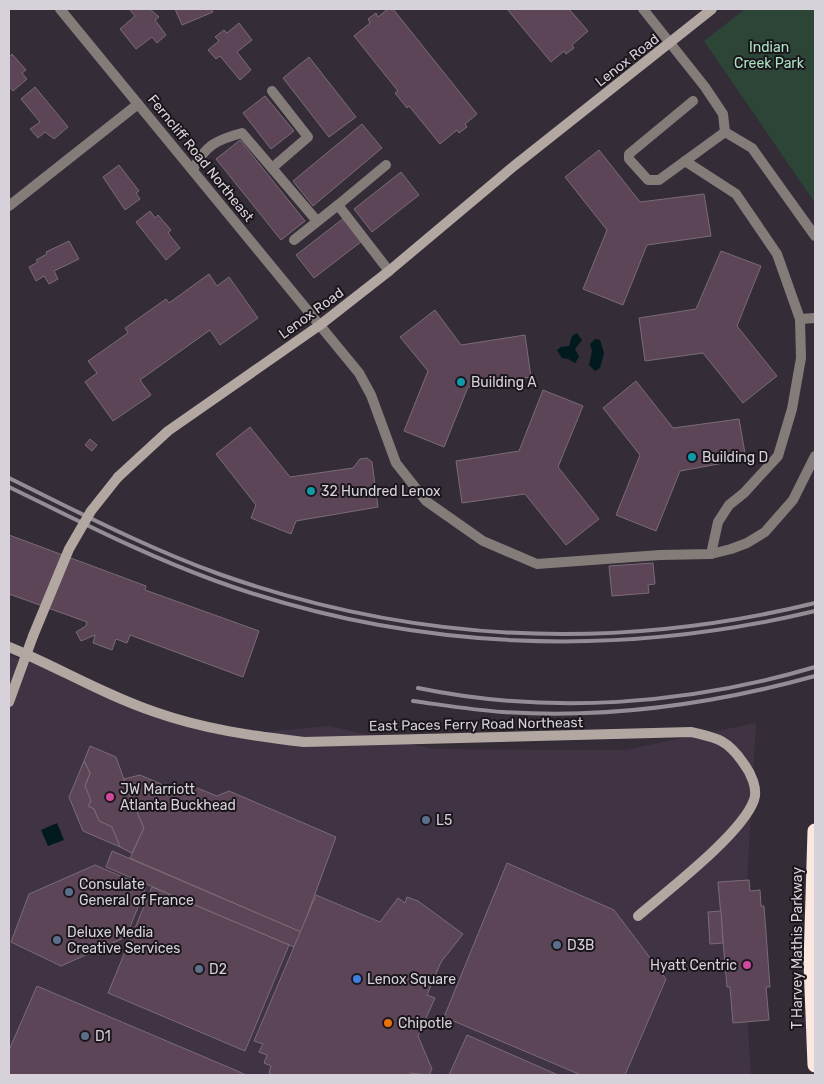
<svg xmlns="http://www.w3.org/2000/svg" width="824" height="1084" font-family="Rubik,sans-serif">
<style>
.built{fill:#403344}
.green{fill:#2c4536}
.water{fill:#001a1d}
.building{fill:#5d4558;stroke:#796c76}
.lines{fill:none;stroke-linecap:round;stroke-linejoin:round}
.street{stroke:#837c79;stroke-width:10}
.secondary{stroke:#b3a7a2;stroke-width:10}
.highway{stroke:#fae7df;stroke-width:15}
.rail{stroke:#948d96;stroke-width:4}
.secondary-bridge{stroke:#b3a7a2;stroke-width:10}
.culture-dot{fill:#0f9aa8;stroke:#1a161b;stroke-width:2}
.hotel-dot{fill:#d1479c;stroke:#1a161b;stroke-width:2}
.service-dot{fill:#5c6f8a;stroke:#1a161b;stroke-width:2}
.shop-dot{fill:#3f7fe0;stroke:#1a161b;stroke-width:2}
.food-dot{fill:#e8710a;stroke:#1a161b;stroke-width:2}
.labels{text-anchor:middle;stroke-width:4;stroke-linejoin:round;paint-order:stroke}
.park-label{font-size:14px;fill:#aae3c1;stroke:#1a161b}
.street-label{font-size:14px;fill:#d7d1d9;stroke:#1a161b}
.poi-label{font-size:14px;fill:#d7d1d9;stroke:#1a161b;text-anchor:start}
</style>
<rect width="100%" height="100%" fill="#342c37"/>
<polygon class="built" points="9,655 233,735 329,726 433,749 624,750 756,723 743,951 751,1075 9,1075"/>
<polygon class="green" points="745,9 815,9 815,203 704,41"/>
<g class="water">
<polygon points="577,333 582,340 575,349 579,357 575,363 568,359 562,358 557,350 561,347 569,346 572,336"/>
<polygon points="595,339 600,340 604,353 600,368 595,371 589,365 592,351 590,344"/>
<polygon points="57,823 64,840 48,846 41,830"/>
</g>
<g class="building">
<polygon points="129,9 150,9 159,17 155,20 166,35 157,43 152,37 136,49 120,29 135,16"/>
<polygon points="175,9 211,9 213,12 182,25"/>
<polygon points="388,9 393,9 477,114 465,124 467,127 459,133 457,130 440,144 409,106 407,108 395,93 398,91 354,36 370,23 368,19 376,13 378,17"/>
<polygon points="507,9 569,9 588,31 572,45 574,48 566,54 564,51 551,62"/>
<polygon points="239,23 252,40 237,52 251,70 240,80 220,56 216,59 208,50 219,41 215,37 224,30 227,33"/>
<polygon points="12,54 26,70 22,73 27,79 13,91 9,86 9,57"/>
<polygon points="309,57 356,117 329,137 283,78"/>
<polygon points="35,87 68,127 54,139 45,132 38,138 30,129 40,122 21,99"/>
<polygon points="265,96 294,131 271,149 243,113"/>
<polygon points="362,124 382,148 313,206 293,181"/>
<polygon points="240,140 305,221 281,240 216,159"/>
<polygon points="599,150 640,202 704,194 711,236 647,245 623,305 583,289 607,230 565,177"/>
<polygon points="119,165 139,191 136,193 140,199 125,210 103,177"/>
<polygon points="401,172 419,195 372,232 354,209"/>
<polygon points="150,211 155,218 158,215 171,230 168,233 180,248 166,260 136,222"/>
<polygon points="344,218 362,241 314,278 296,255"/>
<polygon points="69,241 79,259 54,271 58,279 49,284 44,276 36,281 29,267 38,262 36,260 47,254 46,252"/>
<polygon points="721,251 761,266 737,326 777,376 743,403 703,353 645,361 639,318 696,309"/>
<polygon points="209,274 217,286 229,277 258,318 220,345 210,330 140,380 151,395 113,421 85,382 97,373 88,361 128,333 125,328 166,299 169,303"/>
<polygon points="435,310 461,345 525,335 531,377 468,387 444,447 404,431 428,371 400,337"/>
<polygon points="636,381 673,428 739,419 746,459 680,471 656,531 616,515 640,455 603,408"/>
<polygon points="543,390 583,406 558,467 599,519 566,545 525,494 462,503 456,461 519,451"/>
<polygon points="250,427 290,477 353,468 360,459 367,458 372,462 378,507 296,521 291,534 251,518 256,505 216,454"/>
<polygon points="90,439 97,445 92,451 85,445"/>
<polygon points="9,535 146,586 145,590 259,631 243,677 130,635 127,643 116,639 112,650 93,643 95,635 81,641 76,632 86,626 87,622 9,594"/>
<polygon points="653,563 655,584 648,585 649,593 612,596 609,566"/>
<polygon points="90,746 116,757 127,788 131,790 129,794 144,828 132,853 120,847 112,827 99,821 94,809 88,806 91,801 85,786 90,773 84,761"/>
<polygon points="84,761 90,773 85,786 91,801 88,806 94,809 99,821 112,827 120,847 83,831 69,797"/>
<polygon points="140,775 161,784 167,796 192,786 217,796 229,791 336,837 301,932 130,858 144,828 129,794 131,790 127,788 124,779"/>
<polygon points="112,851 301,932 294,947 106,867"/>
<polygon points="507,863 614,910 666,979 625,1075 581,1075 444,1017"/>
<polygon points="95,865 146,887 126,937 61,966 11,942 29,894"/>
<polygon points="749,880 750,891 760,890 761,906 764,906 770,987 766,987 769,1020 733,1023 730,987 727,987 718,882"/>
<polygon points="152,887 289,945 245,1051 108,993"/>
<polygon points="316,895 380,922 398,898 405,903 407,897 418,901 463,934 441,962 427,995 435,998 418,1036 432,1069 429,1075 410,1073 409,1075 273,1075 269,1073 271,1066 264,1063 267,1055 259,1052 263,1044 254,1041"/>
<polygon points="721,911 723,943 710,944 708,912"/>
<polygon points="37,986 235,1070 246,1075 9,1075 9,1050"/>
<polygon points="467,1035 558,1075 449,1075"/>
</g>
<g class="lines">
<g class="street">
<polyline points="60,9 359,373 371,395 396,463 426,501 483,541 537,564 660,555 711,554 731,549 747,543 765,532 793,500 815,456"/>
<polyline points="643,9 705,87 723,114 725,132 752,148 815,236"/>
<polyline points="693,101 629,154 629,159 648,180 659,180 725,132"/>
<polyline points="685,161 736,194 777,254 800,319 801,358 792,409 778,456 744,493 729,505 718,522 711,554"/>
<polyline points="386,165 338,205 389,271"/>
<polyline points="272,168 308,137 272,91"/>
<path d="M 193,169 C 206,145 216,140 242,133 L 317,221"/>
<polyline points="9,206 138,104"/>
<polyline points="294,240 338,205"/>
<polyline points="800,319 815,318"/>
</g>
<g class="secondary">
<polyline points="118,477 168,431 320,325 389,271 514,166 712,9"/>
<path d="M 9,647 C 58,667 104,695 155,712 C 203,729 253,736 304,742 L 691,732 C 718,738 728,740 744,764 C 751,773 758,789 754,800 C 742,834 667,891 638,916"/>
<polyline points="9,702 33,636"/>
</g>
<polyline class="highway" points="815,831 811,963 815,1065"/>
<g class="rail">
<path d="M 9,478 C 78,512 147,548 219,574 C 414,643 614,652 815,603"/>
<path d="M 9,487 C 77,520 144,555 216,581 C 409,651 616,659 815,611"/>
<path d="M 418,688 C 549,715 687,705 815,667"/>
<path d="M 413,701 C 443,705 473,710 503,712 C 609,719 714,704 815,676"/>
</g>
<polyline class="secondary-bridge" points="33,636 69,549 91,511 118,477"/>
</g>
<g class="culture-dot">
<circle cx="461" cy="382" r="5"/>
<circle cx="692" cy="457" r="5"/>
<circle cx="311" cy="491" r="5"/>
</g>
<g class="hotel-dot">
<circle cx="110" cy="797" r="5"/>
<circle cx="747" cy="965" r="5"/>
</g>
<g class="service-dot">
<circle cx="426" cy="820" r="5"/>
<circle cx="69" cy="892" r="5"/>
<circle cx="57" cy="940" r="5"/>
<circle cx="557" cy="945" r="5"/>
<circle cx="199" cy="969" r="5"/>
<circle cx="85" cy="1036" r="5"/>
</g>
<circle class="shop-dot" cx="357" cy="979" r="5"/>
<circle class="food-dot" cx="388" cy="1023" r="5"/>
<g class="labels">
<g class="park-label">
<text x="769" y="52">Indian<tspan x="769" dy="16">Creek Park</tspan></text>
</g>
<g class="street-label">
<text transform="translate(627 60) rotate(-38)" y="5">Lenox Road</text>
<text transform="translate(201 158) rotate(51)" y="5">Ferncliff Road Northeast</text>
<text transform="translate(311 313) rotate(-36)" y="5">Lenox Road</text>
<text transform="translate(476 724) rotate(-1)" y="5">East Paces Ferry Road Northeast</text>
<text transform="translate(797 948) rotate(-90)" y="5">T Harvey Mathis Parkway</text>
</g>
<g class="poi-label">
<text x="471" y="387">Building A</text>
<text x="702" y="462">Building D</text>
<text x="321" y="496">32 Hundred Lenox</text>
<text x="120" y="794">JW Marriott<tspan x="120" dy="16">Atlanta Buckhead</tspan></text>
<text x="436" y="825">L5</text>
<text x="79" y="889">Consulate<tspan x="79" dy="16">General of France</tspan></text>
<text x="67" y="937">Deluxe Media<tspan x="67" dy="16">Creative Services</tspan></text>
<text x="567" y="950">D3B</text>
<text x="737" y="970" text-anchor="end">Hyatt Centric</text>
<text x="209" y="974">D2</text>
<text x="367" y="984">Lenox Square</text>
<text x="398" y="1028">Chipotle</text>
<text x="95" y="1041">D1</text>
</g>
</g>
<rect width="824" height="1084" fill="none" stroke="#d7d1d9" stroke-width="20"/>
</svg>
